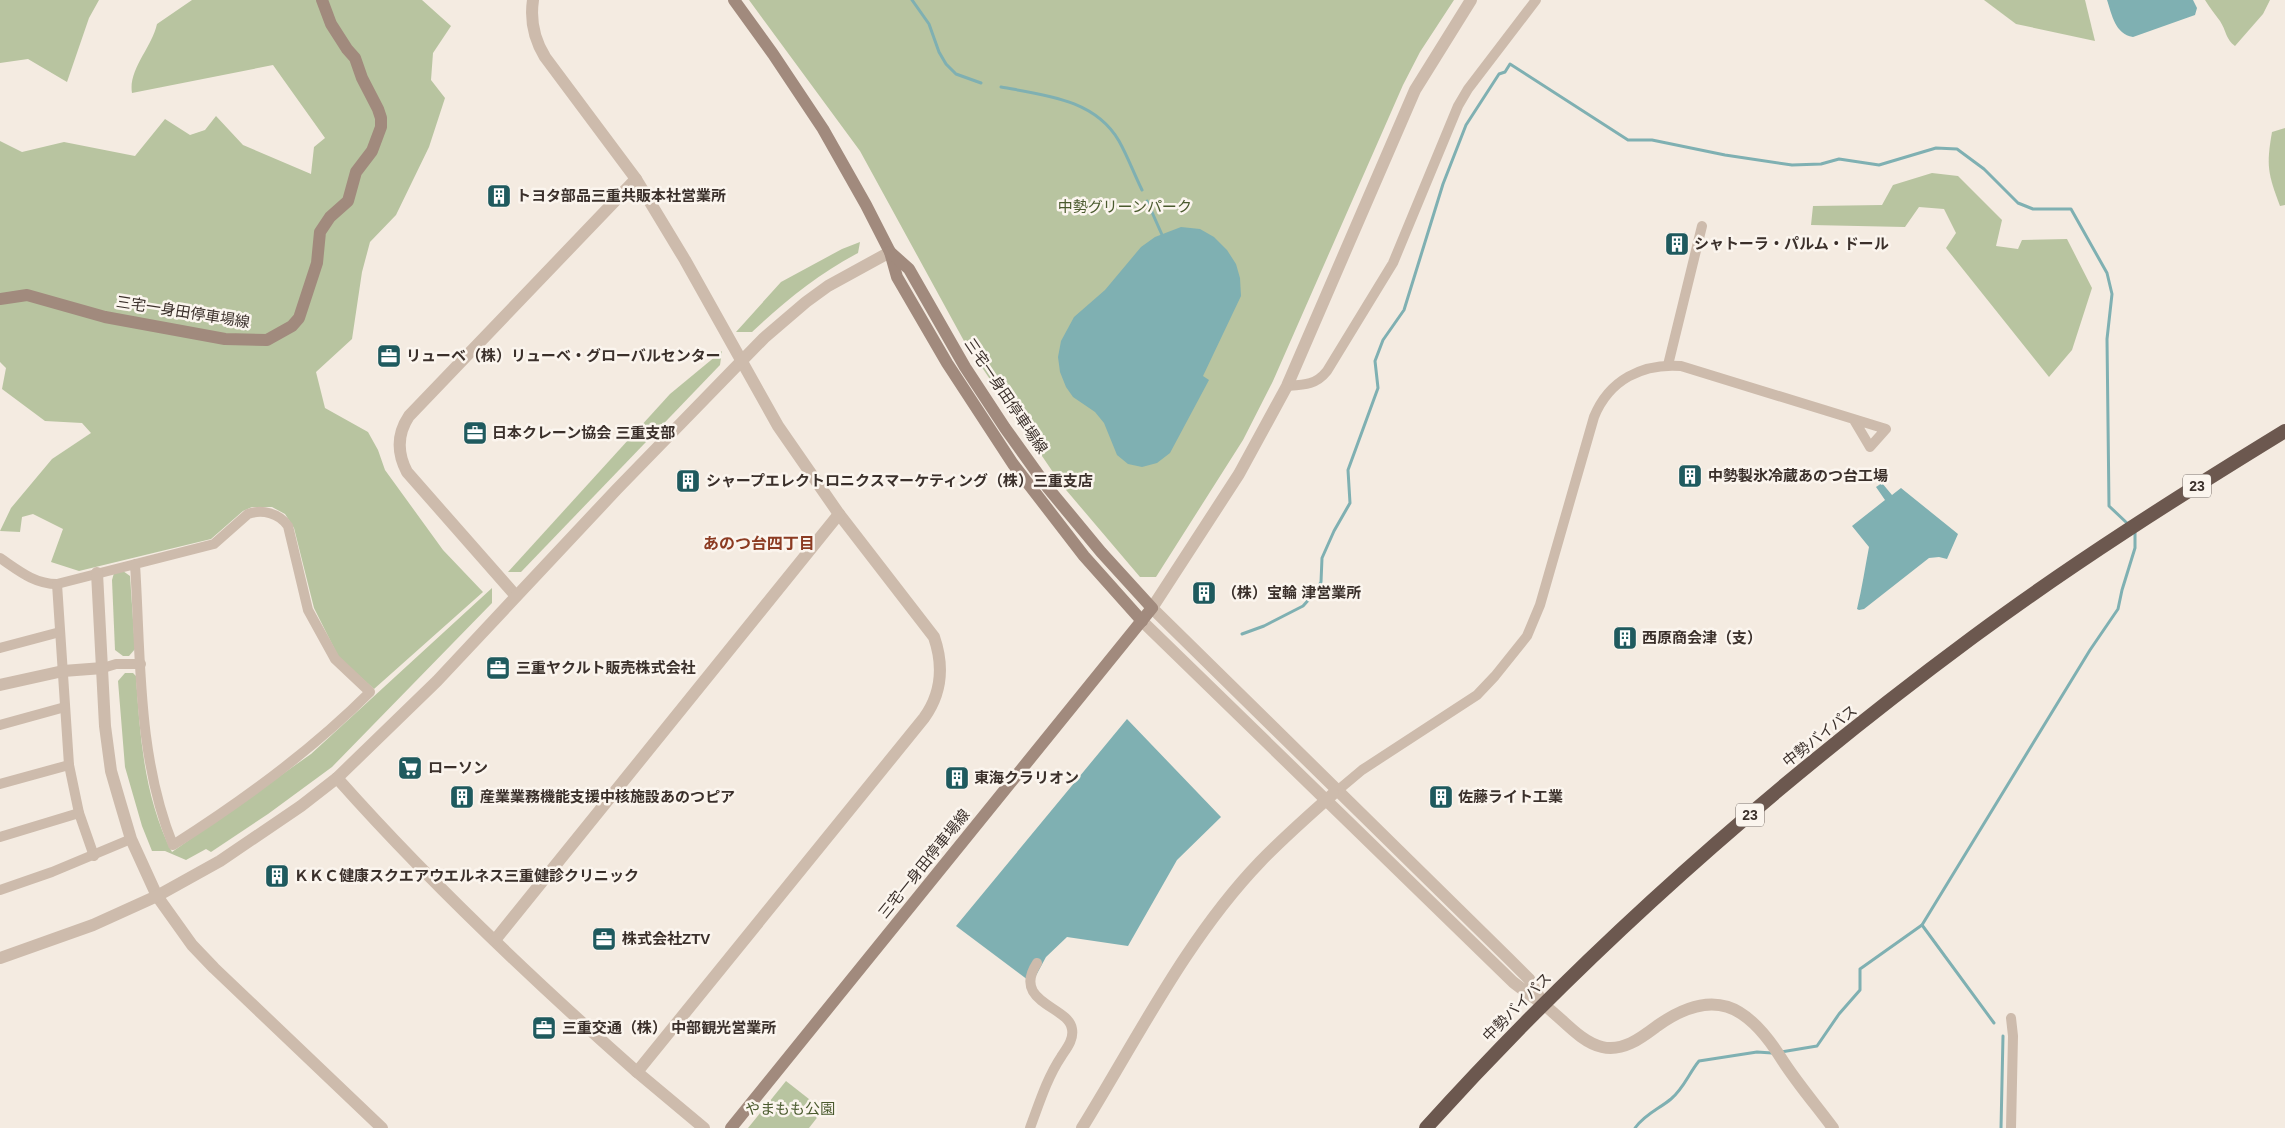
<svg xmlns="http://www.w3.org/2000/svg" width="2285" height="1128" font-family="Arial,'Noto Sans JP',sans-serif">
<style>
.green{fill:#b8c4a0}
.water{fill:#7fb0b2}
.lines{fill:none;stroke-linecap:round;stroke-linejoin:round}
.stream{stroke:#7fb0b2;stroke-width:3}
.minor{stroke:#cdbbac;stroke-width:10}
.tertiary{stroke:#cdbbac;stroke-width:12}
.secondary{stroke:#a18a7d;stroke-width:12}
.trunk{stroke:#6c584f;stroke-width:14}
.labels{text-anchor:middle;stroke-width:5;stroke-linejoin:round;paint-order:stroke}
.shield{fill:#fbf5ee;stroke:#756b66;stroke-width:1}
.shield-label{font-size:14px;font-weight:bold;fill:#3b302b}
.poi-label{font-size:15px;font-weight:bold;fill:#3b302b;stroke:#fbf5ee;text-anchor:start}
.park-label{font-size:15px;fill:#4a5a2e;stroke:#fbf5ee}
.street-label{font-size:15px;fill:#3b302b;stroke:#fbf5ee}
.neighbourhood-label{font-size:16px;font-weight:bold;fill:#8c3b22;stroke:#fbf5ee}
</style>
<rect width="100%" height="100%" fill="#f4ebe1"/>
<g class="green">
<polygon points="0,0 99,0 89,18 67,82 28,59 0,63"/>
<path d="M 192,0 L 422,0 L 451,26 L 433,53 L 431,80 L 445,98 L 429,147 L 396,215 L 370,242 L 362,272 L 352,339 L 316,372 L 325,408 L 368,432 L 378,450 L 385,470 L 443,550 L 483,592 L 374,689 L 339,658 L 314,608 L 294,528 L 285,514 L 272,507 L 252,507 L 243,511 L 211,539 L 79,571 L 51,562 L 63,529 L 33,514 L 22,517 L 20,532 L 0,531 L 11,508 L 52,459 L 91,433 L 82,423 L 45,421 L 2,389 L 6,368 L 0,362 L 0,141 L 22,152 L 64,142 L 135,156 L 165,119 L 190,135 L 205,130 L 216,116 L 243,145 L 311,174 L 314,147 L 325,138 L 273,65 L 132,93 C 128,70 152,47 157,24 Z"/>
<polygon points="749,0 1454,0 1420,52 1403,85 1273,381 1243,440 1156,577 1140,577 1061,484 964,341 860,151"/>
<polygon points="1984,0 2085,0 2095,41 2016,24"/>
<path d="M 2205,0 L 2270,0 L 2263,14 L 2235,46 C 2226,40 2226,30 2220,21 C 2215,14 2210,8 2205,0 Z"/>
<path d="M 2285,128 L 2285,205 L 2280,206 C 2268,174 2266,166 2272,132 Z"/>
<polygon points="1932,173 1958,176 2002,220 1996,246 2018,249 2022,240 2067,239 2092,288 2072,350 2049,377 1946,248 1956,233 1944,209 1919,207 1905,227 1811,225 1813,206 1882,205 1893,185"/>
<path d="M 860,242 L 858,253 C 818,274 785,301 752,332 L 736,332 L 781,282 L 842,249 Z"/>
<polygon points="722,351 720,365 521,572 508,572 670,394"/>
<polygon points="123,571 130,576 135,649 129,656 123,656 115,650 112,580 114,573"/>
<path d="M 492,588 L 492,603 L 332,767 L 268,814 L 211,852 L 206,849 L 186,860 L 165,851 L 152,851 L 142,826 L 125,767 L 118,681 L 125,673 L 133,673 L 136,676 C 140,737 144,797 172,852 L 311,754 Z"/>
<polygon points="786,1081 823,1110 809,1128 748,1128"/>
</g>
<g class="water">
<path d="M 2107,0 L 2193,0 L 2197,8 L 2195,15 L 2133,37 C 2115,34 2112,15 2107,0 Z"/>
<polygon points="1181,227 1200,229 1214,237 1227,250 1236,264 1240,278 1241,296 1203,376 1209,380 1170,453 1157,463 1142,467 1128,464 1117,455 1104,423 1095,412 1073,397 1066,387 1060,372 1058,357 1061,341 1074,317 1105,290 1141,247 1155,237"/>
<path d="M 1882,483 L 1892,495 L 1901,488 L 1958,534 L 1947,559 L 1939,557 L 1929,558 L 1864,609 L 1859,610 L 1857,609 C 1862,588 1865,568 1869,547 L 1852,526 L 1885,500 L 1876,487 Z"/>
<polygon points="1127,719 1221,817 1177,860 1128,946 1067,937 1046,957 1032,983 956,926"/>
</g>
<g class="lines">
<g class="stream">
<polyline points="912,0 929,24 939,52 946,64 956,74 981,83"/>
<path d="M 1001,87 C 1044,95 1095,99 1119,141 C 1128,157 1134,174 1142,190"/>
<polyline points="1147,201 1163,237"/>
<polyline points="1242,634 1264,626 1303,606 1313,595 1321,582 1322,558 1334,531 1350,503 1348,470 1378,388 1375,361 1383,340 1404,310 1443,184 1466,125 1499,74 1505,72 1510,64 1628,140 1652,140 1725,155 1792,165 1821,164 1839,159 1879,165 1936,148 1957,149 1984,169 2018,203 2033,209 2071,209 2107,273 2112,294 2107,339 2109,506 2128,524"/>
<polyline points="1922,925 1994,1023"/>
<polyline points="1781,1052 1817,1046 1839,1014 1860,990 1860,969 1922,925 2090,650 2118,609 2122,590 2135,548 2135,530"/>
<path d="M 1635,1128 C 1645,1114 1659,1109 1671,1099 C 1684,1088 1689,1073 1699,1061 L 1757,1052 L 1772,1053"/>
<polyline points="2001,1128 2003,1036"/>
</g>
<g class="minor">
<polyline points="1668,365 1702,226"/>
<path d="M 1287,386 C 1304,385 1316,385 1327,371 L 1393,263 L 1458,106 L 1468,89 L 1536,0"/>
<path d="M 0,558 C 18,570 34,584 57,584 L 214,544 L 248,514 C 262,509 279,513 288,526 L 308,610 L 335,659 L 370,692 C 311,751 244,800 173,845 C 137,756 141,658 135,564"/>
<polyline points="57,584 69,765 79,813 94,856"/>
<polyline points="0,648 60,632"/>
<polyline points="103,668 116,664 141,664"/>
<polyline points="0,725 65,707"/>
<polyline points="0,784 69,765"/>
<path d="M 1337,791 L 1362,770 L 1477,695 L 1495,676 L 1527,636 L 1540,605 L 1594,417 C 1609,380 1642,363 1681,366 L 1886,429 L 1870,447 L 1854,420"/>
<polyline points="0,837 79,813"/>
<polyline points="0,890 52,872 131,839"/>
<polyline points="2011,1018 2013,1036 2011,1128"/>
<path d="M 1030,1128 C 1039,1104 1047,1078 1061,1057 C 1066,1049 1074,1040 1072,1029 C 1069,1006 1011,1003 1037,963"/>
</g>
<g class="tertiary">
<polyline points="1471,0 1415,90 1287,386 1239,474 1152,608 1509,959 1529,979 1543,1004"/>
<polyline points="97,573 105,726 111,771 120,802 131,839 157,896 192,945 214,968 382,1128"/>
<path d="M 516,596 L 407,472 C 397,453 397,434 409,416 L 636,179"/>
<path d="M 1142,621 L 1513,982 C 1523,990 1534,997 1544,1005 C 1562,1018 1580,1042 1602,1047 C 1623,1052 1641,1038 1657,1026 C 1713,986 1747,1004 1781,1058 C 1796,1082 1816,1105 1833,1128"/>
<polyline points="0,685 63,671 103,668"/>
<path d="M 337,778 C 430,883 532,979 637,1072 L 924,718 C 942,693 944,666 934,637 L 839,514 L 778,426 L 685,260 L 636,179 L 545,57 C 534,39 530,20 533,0"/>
<polyline points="495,940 839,514"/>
<polyline points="0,958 93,925 157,896 220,861 301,806 337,778 437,681 617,489 764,338 806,302 828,286 890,252"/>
<polyline points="637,1072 704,1128"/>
<path d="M 1082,1128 C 1137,1039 1187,938 1260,862 C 1283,838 1308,816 1333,794"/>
</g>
<g class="secondary">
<polyline points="734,0 773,54 823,129 866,205 890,252 897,277 947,363 1013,464 1084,556 1142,621"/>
<polyline points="0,299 27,295 105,317 225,339 267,340 292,326 299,318 317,263 320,232 330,217 348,201 356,172 372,151 381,127 381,118 378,109 362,78 355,58 347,49 331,24 322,0"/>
<polyline points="731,1128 1152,608 1101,552 1048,488 1005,428 965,367 909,269 890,252"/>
</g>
<path class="trunk" d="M 1426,1128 C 1590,946 1776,783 1973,637 C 2073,563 2179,496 2285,431"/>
</g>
<defs>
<symbol id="building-square" viewBox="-11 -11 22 22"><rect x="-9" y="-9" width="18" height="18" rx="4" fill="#1f5a5e" stroke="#fbf5ee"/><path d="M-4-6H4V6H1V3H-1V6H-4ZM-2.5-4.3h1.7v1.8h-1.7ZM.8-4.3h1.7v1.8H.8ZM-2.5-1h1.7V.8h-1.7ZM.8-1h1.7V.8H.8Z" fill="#fff"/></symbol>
<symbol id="office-square" viewBox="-11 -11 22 22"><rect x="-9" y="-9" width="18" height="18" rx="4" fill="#1f5a5e" stroke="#fbf5ee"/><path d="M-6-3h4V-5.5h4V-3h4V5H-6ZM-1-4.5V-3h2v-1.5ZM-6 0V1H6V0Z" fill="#fff"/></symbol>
<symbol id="supermarket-square" viewBox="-11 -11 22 22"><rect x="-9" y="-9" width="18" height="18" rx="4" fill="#1f5a5e" stroke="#fbf5ee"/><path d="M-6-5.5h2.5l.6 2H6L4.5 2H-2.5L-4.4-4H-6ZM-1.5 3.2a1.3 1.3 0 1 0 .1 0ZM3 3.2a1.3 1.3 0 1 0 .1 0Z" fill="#fff"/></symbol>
</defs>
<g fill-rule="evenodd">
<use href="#building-square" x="485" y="182" width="28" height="28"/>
<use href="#building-square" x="1663" y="230" width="28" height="28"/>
<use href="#office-square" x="375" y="342" width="28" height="28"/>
<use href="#office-square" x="461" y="419" width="28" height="28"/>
<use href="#building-square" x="1676" y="462" width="28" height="28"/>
<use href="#building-square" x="674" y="467" width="28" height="28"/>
<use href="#building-square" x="1190" y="579" width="28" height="28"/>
<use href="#building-square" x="1611" y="624" width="28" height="28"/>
<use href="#office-square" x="484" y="654" width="28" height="28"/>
<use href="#supermarket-square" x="396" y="754" width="28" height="28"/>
<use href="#building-square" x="943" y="764" width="28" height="28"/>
<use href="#building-square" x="448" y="783" width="28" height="28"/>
<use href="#building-square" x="1427" y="783" width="28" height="28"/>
<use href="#building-square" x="263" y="862" width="28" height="28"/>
<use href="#office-square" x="590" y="925" width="28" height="28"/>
<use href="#office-square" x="530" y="1014" width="28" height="28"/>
</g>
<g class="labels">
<g class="shield">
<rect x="2183" y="474.5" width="28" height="23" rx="4"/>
<rect x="1736" y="803.5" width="28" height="23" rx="4"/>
</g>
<g class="shield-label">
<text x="2197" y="491">23</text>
<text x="1750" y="820">23</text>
</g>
<g class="poi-label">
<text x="516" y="201">トヨタ部品三重共販本社営業所</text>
<text x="1694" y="249">シャトーラ・パルム・ドール</text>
<text x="406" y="361">リューベ（株）リューベ・グローバルセンター</text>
<text x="492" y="438">日本クレーン協会 三重支部</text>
<text x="1708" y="481">中勢製氷冷蔵あのつ台工場</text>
<text x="706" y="486">シャープエレクトロニクスマーケティング（株）三重支店</text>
<text x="1222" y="598">（株）宝輪 津営業所</text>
<text x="1642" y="643">西原商会津（支）</text>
<text x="516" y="673">三重ヤクルト販売株式会社</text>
<text x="428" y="773">ローソン</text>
<text x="974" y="783">東海クラリオン</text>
<text x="480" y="802">産業業務機能支援中核施設あのつピア</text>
<text x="1458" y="802">佐藤ライト工業</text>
<text x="294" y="881">ＫＫＣ健康スクエアウエルネス三重健診クリニック</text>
<text x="622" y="944">株式会社ZTV</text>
<text x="562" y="1033">三重交通（株） 中部観光営業所</text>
</g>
<g class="park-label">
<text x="1125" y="212">中勢グリーンパーク</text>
<text x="790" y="1114">やまもも公園</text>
</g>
<g class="street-label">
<text transform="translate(183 312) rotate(9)" y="5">三宅一身田停車場線</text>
<text transform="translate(1006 396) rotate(56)" y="5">三宅一身田停車場線</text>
<text transform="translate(1820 736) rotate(-38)" y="5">中勢バイパス</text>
<text transform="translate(924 864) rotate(-51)" y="5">三宅一身田停車場線</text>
<text transform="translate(1517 1007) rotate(-45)" y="5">中勢バイパス</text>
</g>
<g class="neighbourhood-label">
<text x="759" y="549">あのつ台四丁目</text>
</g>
</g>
</svg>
